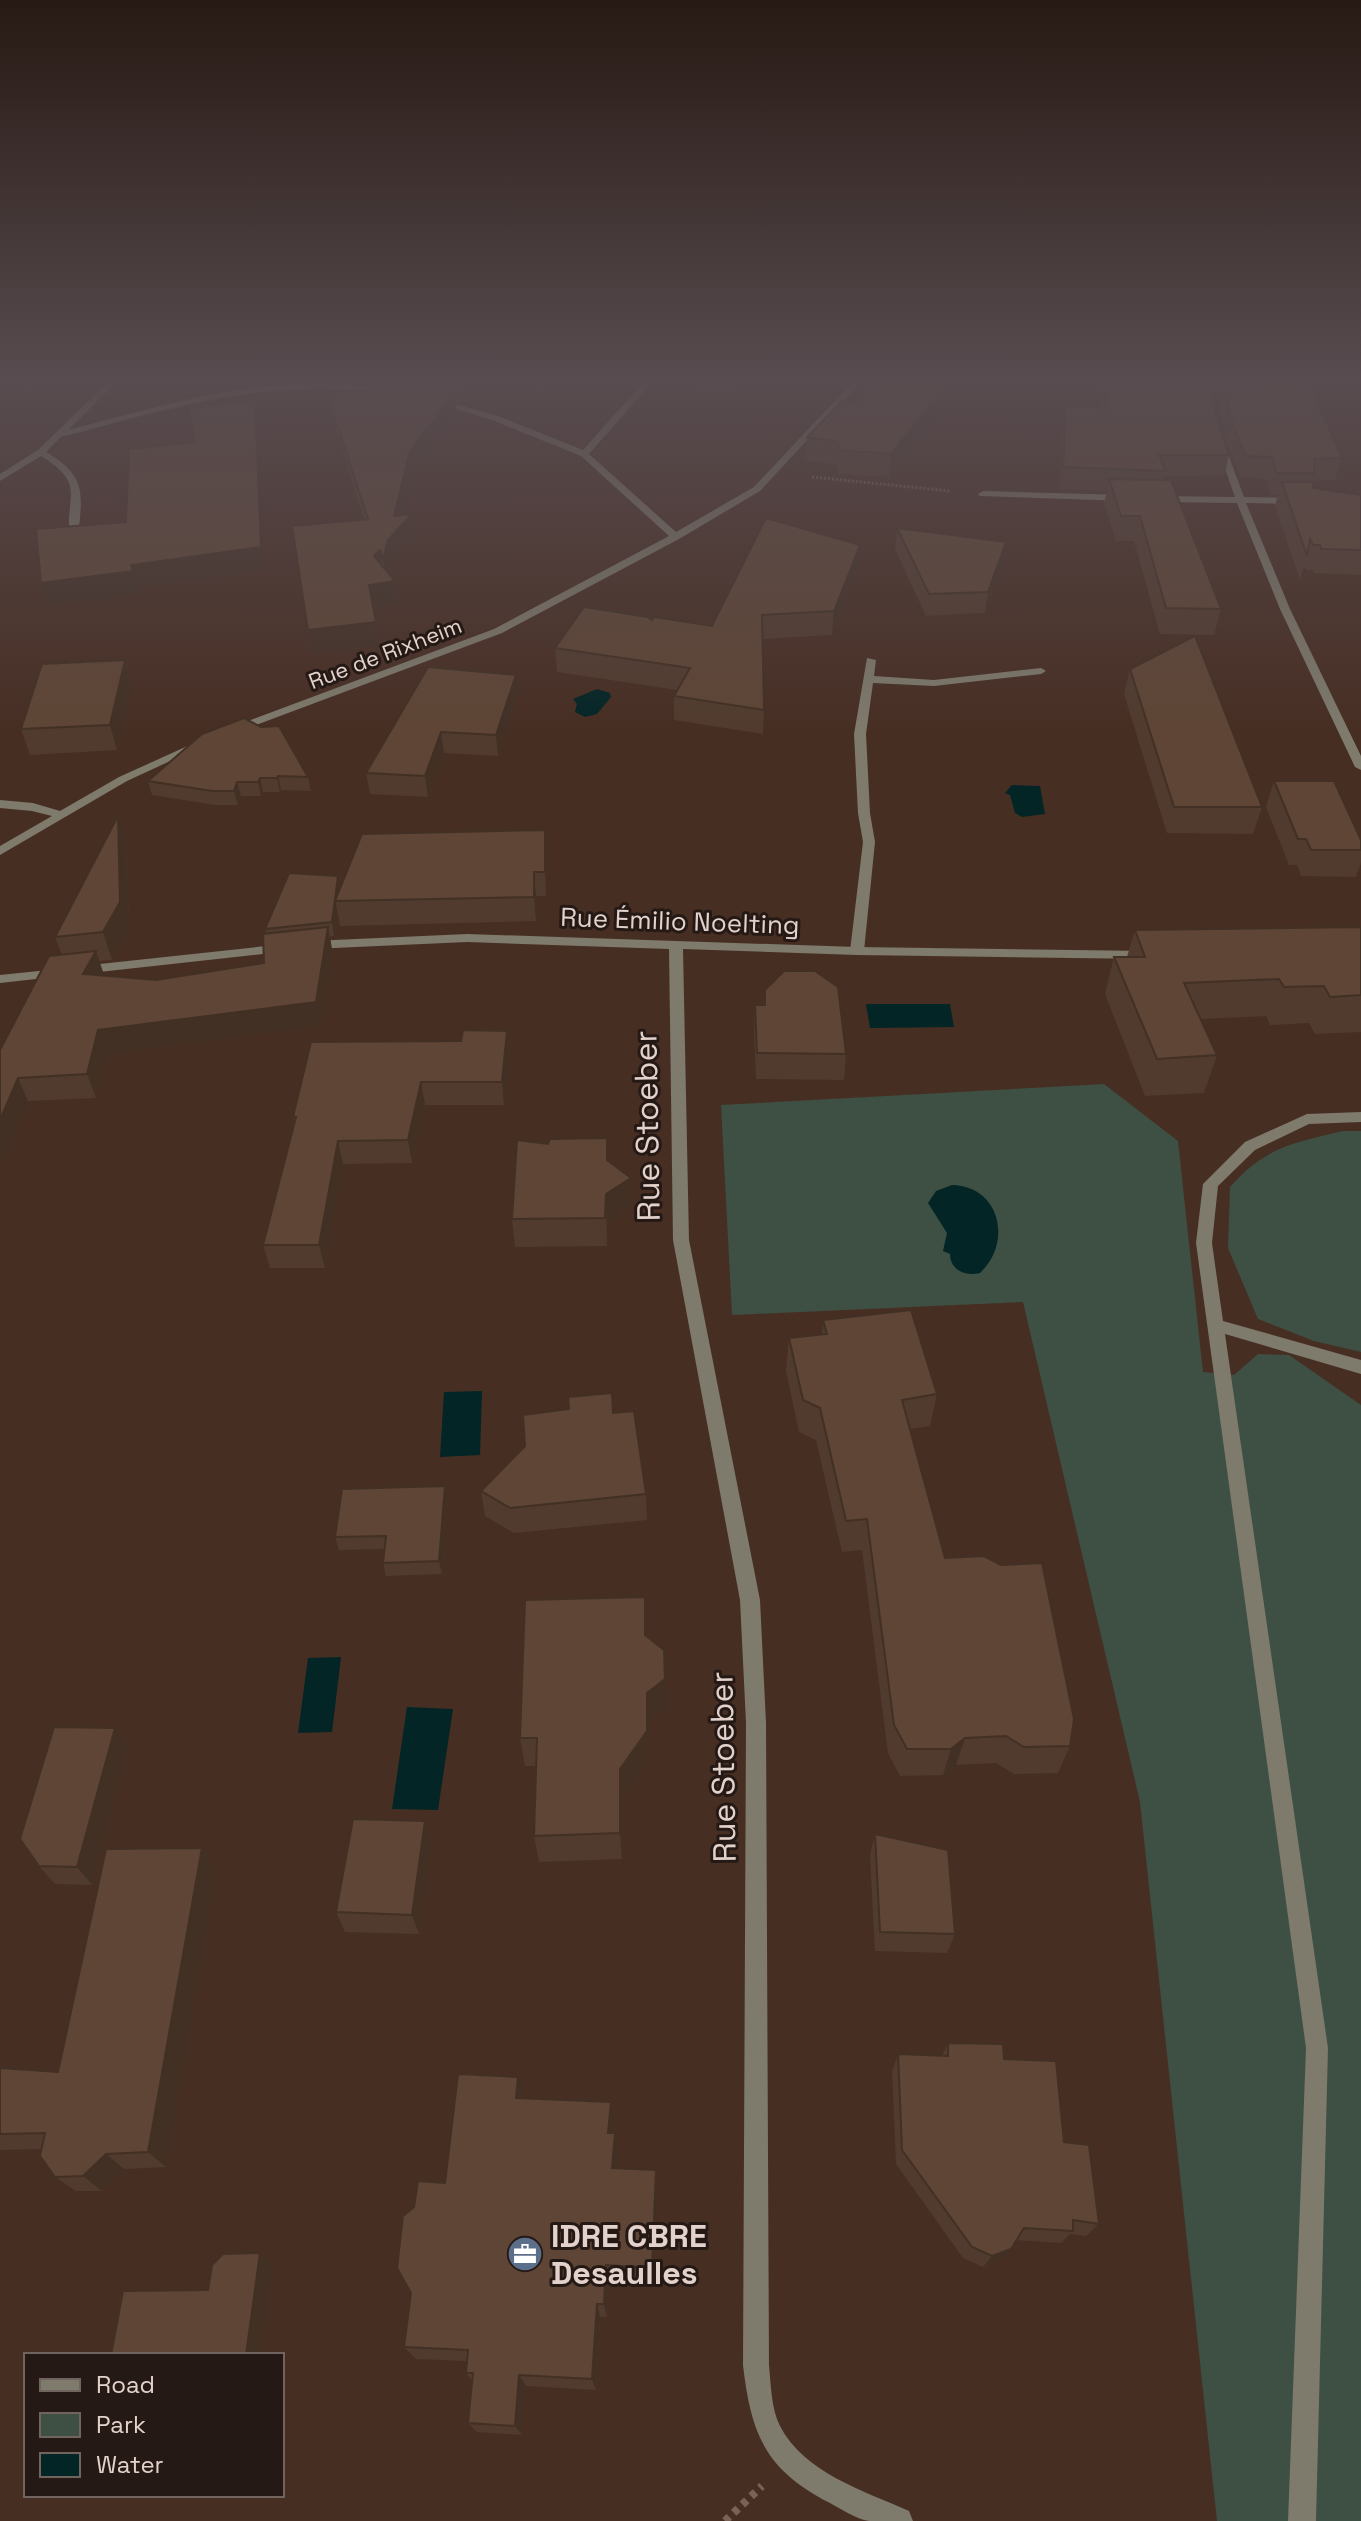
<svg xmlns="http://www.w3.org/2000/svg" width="1361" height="2521" font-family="'Space Grotesk',sans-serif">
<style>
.green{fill:#3e4f43}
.water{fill:#032526}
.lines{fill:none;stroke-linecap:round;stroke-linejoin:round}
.path-far1{stroke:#796258;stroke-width:3;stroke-dasharray:2 2;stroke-linecap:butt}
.path{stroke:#796258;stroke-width:8;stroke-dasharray:6 6;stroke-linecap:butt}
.service{fill:#7e7a6c;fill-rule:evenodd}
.minor{fill:#7e7a6c;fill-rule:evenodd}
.wall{fill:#513b2e}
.shaded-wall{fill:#423025}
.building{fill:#5e4535;stroke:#423025;stroke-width:2}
.labels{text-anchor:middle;stroke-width:6;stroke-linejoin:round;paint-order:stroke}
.far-street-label{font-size:22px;fill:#e3d2cb;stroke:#251915}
.street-label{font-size:26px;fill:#e3d2cb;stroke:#251915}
.near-street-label{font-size:32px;fill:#e3d2cb;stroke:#251915}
.near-poi-label{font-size:32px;font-weight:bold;fill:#e3d2cb;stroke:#251915;text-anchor:start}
</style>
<rect width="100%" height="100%" fill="#472e23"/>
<g class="green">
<polygon points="1104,1084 1178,1141 1203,1372 1234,1375 1258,1354 1289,1355 1361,1405 1361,2521 1217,2521 1140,1802 1023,1302 732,1315 721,1105"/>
<path d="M 1343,1131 L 1361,1131 L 1361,1352 L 1314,1341 L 1258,1319 L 1228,1248 L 1230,1187 C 1265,1147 1293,1143 1343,1131 Z"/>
</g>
<g class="water">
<polygon points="597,689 610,693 611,697 597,714 585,717 575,712 577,704 573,699"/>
<polygon points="1012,785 1040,786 1045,814 1022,817 1015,813 1010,795 1005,793"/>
<polygon points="866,1004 950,1004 954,1027 870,1028"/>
<path d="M 952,1185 C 1000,1186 1013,1242 980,1273 C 966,1277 950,1270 950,1254 L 943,1251 L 947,1233 L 928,1203 L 936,1191 Z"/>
<polygon points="482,1391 480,1455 440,1457 444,1392"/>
<polygon points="341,1657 332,1732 298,1733 308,1658"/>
<polygon points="407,1707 453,1709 438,1810 392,1809"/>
</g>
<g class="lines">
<polyline class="path-far1" points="812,477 950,491"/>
<polyline class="path" points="725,2521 762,2486"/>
<g class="service">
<polygon points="867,658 876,660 874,676 934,680 1041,668 1046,671 1041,674 934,686 873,683 866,734 870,813 875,842 864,951 857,955 850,951 863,842 858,813 854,734"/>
<polygon points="1361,1112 1361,1122 1309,1124 1255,1150 1218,1186 1212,1243 1223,1321 1361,1360 1361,1374 1225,1334 1328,2048 1316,2521 1288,2521 1306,2048 1196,1243 1203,1184 1245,1142 1307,1114"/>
</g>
<g class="minor">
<path d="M 112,378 L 121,378 L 68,430 C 164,405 264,374 364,386 C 376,387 390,387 400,392 L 396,394 C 367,391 339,388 310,389 C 225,390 142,416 61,437 L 46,452 C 86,475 83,493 78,535 L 70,537 C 64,496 88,485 41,456 L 0,481 L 0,474 L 38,450 Z"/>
<polygon points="647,378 656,378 589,454 676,532 754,487 856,378 865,378 760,491 679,539 502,633 240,731 232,731 232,727 494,629 669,536 581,456 492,420 430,401 434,398 498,416 583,450"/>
<polygon points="1221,443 1225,446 1244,497 1295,498 1300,501 1295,504 1246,503 1290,609 1361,756 1361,770 1355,767 1280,609 1237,503 1159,502 1154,499 1159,496 1235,497 1217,446"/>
<polygon points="983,491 1127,495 1132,498 1127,501 980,496 978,494"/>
<polygon points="203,739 207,740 207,744 127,781 0,855 0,846 52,816 32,811 0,808 0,800 33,803 60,811 119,777"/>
<path d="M 467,934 L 857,947 L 1148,951 L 1155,955 L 1148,959 L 857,955 L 683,949 L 689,1240 L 760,1600 L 766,1723 L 769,2365 C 771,2385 771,2408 780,2426 C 804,2473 865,2491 909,2511 L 913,2521 C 899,2521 883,2521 869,2521 C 856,2519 841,2509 830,2503 C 765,2470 751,2434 743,2365 L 746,1723 L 740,1600 L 673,1240 L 669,949 L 467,942 L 312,949 L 305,945 L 312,941 Z"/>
<polygon points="285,944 292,948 290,951 81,974 74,970 81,966"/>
<polygon points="58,969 63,970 63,976 0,983 0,975"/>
</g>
</g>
<g class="wall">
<polygon points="438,378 482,378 464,403 455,401 456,414 413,473 403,515 412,514 415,537 391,563 389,574 395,581 398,604 374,608 380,646 313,653 308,630 364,519 331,415 327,394 439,389"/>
<polygon points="499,378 556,378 543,393 531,382"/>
<polygon points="663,378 745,378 732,394 663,385"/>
<polygon points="876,378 966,378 889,477 838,474 837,465 806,460 807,437 856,403"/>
<polygon points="1099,378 1210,378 1215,414 1229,455 1224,477 1164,476 1164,480 1221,609 1214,635 1160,634 1134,541 1116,541 1104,503 1107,491 1059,489 1063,426 1066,405 1101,407"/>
<polygon points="1217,378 1307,378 1342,458 1335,480 1311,481 1311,482 1313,488 1361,495 1361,575 1314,573 1312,570 1306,570 1304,566 1300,580 1275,506 1278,495 1271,495 1266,479 1240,477 1224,434"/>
<polygon points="897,528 1006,542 1003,564 985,613 926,616 895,549"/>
<polygon points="860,545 858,568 832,635 763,639 764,710 763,734 674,720 674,696 677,690 557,672 555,648 712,626"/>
<polygon points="125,660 132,685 117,750 30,755 21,729"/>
<polygon points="428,667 518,695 498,756 444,753 428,797 370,794 366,773"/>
<polygon points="1130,669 1262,807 1253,834 1167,833 1124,694"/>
<polygon points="202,734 308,777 311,791 281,790 280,792 263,792 261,796 241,796 238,805 215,805 152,795 148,781"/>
<polygon points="1274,781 1361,840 1361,863 1356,877 1301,876 1297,865 1289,865 1266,807"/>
<polygon points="545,830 547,854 546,896 536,896 536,921 340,926 338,913 334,936 330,936 332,950 322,1025 107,1054 96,1098 28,1101 0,1168 0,1050 62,955 55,937 127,844 129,930 112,960 99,961 104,976 156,980 264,963 266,933 265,929 341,889"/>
<polygon points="1361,927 1361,1032 1315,1034 1309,1023 1270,1025 1266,1016 1201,1019 1217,1055 1204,1093 1145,1096 1105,994 1114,957 1127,957 1135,930"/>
<polygon points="765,990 846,1054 844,1080 756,1079 754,1031 755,1005 764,1005"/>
<polygon points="507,1031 510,1054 504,1105 425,1105 412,1163 343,1164 325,1268 270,1268 263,1245 295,1124 293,1117 461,1041"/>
<polygon points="607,1138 608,1161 632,1205 607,1222 607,1246 515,1247 512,1219 548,1144"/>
<polygon points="823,1320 937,1394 930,1426 910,1429 945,1558 1070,1746 1058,1773 1014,1774 996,1763 956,1765 943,1775 900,1776 888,1753 862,1550 842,1552 816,1440 799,1432 786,1371 789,1338 822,1335"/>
<polygon points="613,1413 646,1494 647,1520 514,1533 485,1516 481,1491"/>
<polygon points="448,1499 442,1574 386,1576 383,1563 384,1549 339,1550 335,1537"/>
<polygon points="646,1635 666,1708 648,1722 648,1759 622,1797 622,1859 539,1862 534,1836 536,1766 525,1766 520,1738"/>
<polygon points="127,1748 92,1885 55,1884 39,1866"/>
<polygon points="875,1834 955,1934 947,1953 875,1951 870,1855"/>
<polygon points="432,1842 419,1934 345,1932 336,1912"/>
<polygon points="202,1848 216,1870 166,2167 124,2169 102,2191 76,2191 55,2177 41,2149 0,2150 0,2068 58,2072"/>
<polygon points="948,2043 1004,2059 1064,2142 1099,2224 1086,2236 1070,2234 1061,2243 1016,2240 1001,2260 983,2267 963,2258 896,2164 892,2071 898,2054 942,2056"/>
<polygon points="525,2098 613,2122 612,2133 617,2152 616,2168 656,2170 657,2189 653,2283 610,2280 607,2317 600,2317 596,2390 526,2386 522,2435 477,2432 468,2423 472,2381 466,2373 467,2361 416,2359 404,2347 445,2183"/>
</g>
<g class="shaded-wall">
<polygon points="37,378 61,378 31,418 24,395"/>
<polygon points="465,378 482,378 464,403 462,383"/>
<polygon points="542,378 556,378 543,393"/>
<polygon points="732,378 745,378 732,394"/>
<polygon points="951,378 966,378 889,477 891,454"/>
<polygon points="454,393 456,414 413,473 400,528 412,514 415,537 391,563 387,582 383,559 410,451"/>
<polygon points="255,401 259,423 266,570 137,588 131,565"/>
<polygon points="1006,542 1003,564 985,613 988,592"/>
<polygon points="860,545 858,568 832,635 834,611"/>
<polygon points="380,550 383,572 374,556"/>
<polygon points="133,571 139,594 48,606 41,583"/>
<polygon points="395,581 398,604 372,608 369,585"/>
<polygon points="376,622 380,646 313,653 308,630"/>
<polygon points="125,660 132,685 117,750 110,725"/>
<polygon points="516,675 518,695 498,756 496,735"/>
<polygon points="441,732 444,753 428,797 425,776"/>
<polygon points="278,776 281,790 280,792 277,778"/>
<polygon points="260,778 263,792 261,796 258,782"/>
<polygon points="237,782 241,796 238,805 234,791"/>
<polygon points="118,816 127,844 129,930 112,960 103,932"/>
<polygon points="545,830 547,854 546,896 545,872"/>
<polygon points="534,872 536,896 536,921 534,897"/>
<polygon points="338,876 341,891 335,901 338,913 334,936 332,922"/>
<polygon points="328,927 332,950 322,1025 107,1054 96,1098 87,1074 98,1030 316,1002"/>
<polygon points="96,951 104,975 92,997 83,974"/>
<polygon points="507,1031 510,1054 504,1105 502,1082"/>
<polygon points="18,1078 28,1101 0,1168 0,1120"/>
<polygon points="421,1082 425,1105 412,1163 408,1140"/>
<polygon points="338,1141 343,1164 325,1268 319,1245"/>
<polygon points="631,1178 632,1205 607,1222 607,1246 606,1194"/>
<polygon points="445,1486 448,1499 442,1574 439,1561"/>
<polygon points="665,1679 666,1708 648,1722 648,1759 622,1797 622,1859 620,1833 620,1769 647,1693"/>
<polygon points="115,1728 127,1748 92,1885 77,1867"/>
<polygon points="965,1738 956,1765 943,1775 951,1749"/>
<polygon points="425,1821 432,1842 419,1934 412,1915"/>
<polygon points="202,1848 216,1870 166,2167 148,2152"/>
<polygon points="518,2077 525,2098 516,2098"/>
<polygon points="611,2102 613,2122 611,2153 608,2133"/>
<polygon points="615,2133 617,2152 615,2186 612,2168"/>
<polygon points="106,2154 124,2169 102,2191 83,2176"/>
<polygon points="656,2170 657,2189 653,2283 652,2268"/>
<polygon points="1011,2249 1001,2260 983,2267 992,2256"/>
<polygon points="260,2253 272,2264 260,2355 246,2355"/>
<polygon points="606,2265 610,2280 607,2317 604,2304"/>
<polygon points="597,2304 600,2317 596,2390 592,2379"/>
<polygon points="519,2375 526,2386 522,2435 515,2426"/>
</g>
<g class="building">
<polygon points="22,378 37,378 24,395"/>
<polygon points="441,378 465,378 462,383"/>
<polygon points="876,378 951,378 891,454 839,450 839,442 807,437 842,401 856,403"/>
<polygon points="1104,378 1210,378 1215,414 1229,455 1159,455 1166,471 1063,467 1066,405 1107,408"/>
<polygon points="1225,378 1307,378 1342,458 1314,459 1314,473 1277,473 1272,457 1245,456 1229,413"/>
<polygon points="422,385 454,393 410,451 394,516 412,514 388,540 383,559 380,550 374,556 395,581 369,585 376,622 308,630 292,526 368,519 327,394"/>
<polygon points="255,401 261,547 131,565 133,571 41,583 36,529 126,522 129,449 195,442 189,408"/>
<polygon points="1109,479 1171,480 1221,609 1166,608 1140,516 1121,516"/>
<polygon points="1282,482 1313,482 1313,488 1361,495 1361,550 1321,549 1320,545 1313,545 1310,539 1307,556"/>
<polygon points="766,518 860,545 834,611 762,615 764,710 674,696 690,668 555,648 584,607 648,617 652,620 654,617 712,626"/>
<polygon points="897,528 1006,542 988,592 929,594"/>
<polygon points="1195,636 1262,807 1174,807 1130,669"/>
<polygon points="125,660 110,725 21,729 42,664"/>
<polygon points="428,667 516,675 496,735 441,732 425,776 366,773"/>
<polygon points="244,718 261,727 279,726 308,777 278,776 277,778 260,778 258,782 237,782 234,791 212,791 148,781 202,734"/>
<polygon points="1274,781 1334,781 1361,840 1361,850 1311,850 1306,839 1298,839"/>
<polygon points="118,816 120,902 103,932 55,937"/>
<polygon points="545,830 545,872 534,872 534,897 335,901 362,834"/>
<polygon points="289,873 338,876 332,922 265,929"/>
<polygon points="328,927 316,1002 98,1030 87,1074 18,1078 0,1120 0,1050 49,956 96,951 83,974 156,980 264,963 263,934"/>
<polygon points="1361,927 1361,995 1330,997 1324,986 1284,987 1279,979 1184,983 1217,1055 1157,1059 1114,957 1145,957 1135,930"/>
<polygon points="784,971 815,971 838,987 846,1054 757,1053 755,1005 765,1005 765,990"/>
<polygon points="463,1030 507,1031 502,1082 421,1082 408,1140 338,1141 319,1245 263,1245 296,1117 293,1117 311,1042 461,1041"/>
<polygon points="607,1138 607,1160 631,1178 606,1194 605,1218 512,1219 517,1140 548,1144 550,1139"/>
<polygon points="911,1310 937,1394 902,1400 945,1558 984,1556 1001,1565 1042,1563 1074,1719 1070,1746 1024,1747 1006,1736 965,1738 951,1749 907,1749 894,1725 867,1519 846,1521 820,1408 803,1400 789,1338 827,1334 823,1320"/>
<polygon points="612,1393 613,1413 634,1411 646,1494 510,1508 481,1491 525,1446 523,1415 569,1409 568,1397"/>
<polygon points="445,1486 439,1561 383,1563 386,1536 335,1537 342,1489"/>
<polygon points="645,1597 645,1635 664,1650 665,1679 647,1693 647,1731 620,1769 620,1833 534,1836 537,1738 520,1738 525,1600"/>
<polygon points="54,1727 115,1728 77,1867 39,1866 20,1839"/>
<polygon points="353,1819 425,1821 412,1915 336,1912"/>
<polygon points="875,1834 948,1850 955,1934 880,1932"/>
<polygon points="202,1848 148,2152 106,2154 83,2176 55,2177 40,2156 45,2133 0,2134 0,2068 58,2072 106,1849"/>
<polygon points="948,2043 1003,2044 1004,2059 1056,2061 1064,2142 1089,2145 1099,2224 1073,2220 1073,2231 1024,2228 1011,2249 992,2256 972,2247 902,2150 898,2054 948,2056"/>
<polygon points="458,2074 518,2077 516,2098 611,2102 608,2133 615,2133 612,2168 656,2170 652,2268 606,2265 604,2304 597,2304 592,2379 519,2375 515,2426 468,2423 473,2373 466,2373 468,2350 404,2347 411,2293 397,2268 403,2216 414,2207 418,2181 445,2183"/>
<polygon points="260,2253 246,2355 111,2355 123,2291 208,2290 212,2265 223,2254"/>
</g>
<linearGradient id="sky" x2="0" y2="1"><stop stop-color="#271913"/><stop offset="0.52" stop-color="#584c50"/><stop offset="1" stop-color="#584c50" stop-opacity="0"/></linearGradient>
<rect width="1361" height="731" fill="url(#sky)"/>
<defs>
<symbol id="office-disc" viewBox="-11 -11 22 22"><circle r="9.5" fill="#5c6f8a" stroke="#251915"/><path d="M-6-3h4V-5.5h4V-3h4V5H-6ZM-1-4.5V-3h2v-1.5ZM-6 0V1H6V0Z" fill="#fff"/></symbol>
</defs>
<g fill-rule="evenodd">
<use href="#office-disc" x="505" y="2234" width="40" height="40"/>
</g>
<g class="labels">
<g class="far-street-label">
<text transform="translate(385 653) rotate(-21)" y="8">Rue de Rixheim</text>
</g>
<g class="street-label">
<text transform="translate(680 921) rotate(2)" y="9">Rue Émilio Noelting</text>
</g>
<g class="near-street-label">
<text transform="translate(647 1126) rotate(-91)" y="11">Rue Stoeber</text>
<text transform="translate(723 1767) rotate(-91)" y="11">Rue Stoeber</text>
</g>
<g class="near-poi-label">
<text x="551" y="2247">IDRE CBRE<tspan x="551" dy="37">Desaulles</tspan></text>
</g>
</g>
<rect x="24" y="2353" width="260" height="144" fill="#251915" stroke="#71635e" stroke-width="2"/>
<rect x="40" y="2379" width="40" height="12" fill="#7e7a6c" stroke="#71635e" stroke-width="2"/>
<text x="96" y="2393" font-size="24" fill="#e3d2cb">Road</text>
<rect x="40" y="2413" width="40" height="24" fill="#3e4f43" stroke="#71635e" stroke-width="2"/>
<text x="96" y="2433" font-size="24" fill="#e3d2cb">Park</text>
<rect x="40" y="2453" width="40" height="24" fill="#032526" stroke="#71635e" stroke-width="2"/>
<text x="96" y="2473" font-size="24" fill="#e3d2cb">Water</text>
</svg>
